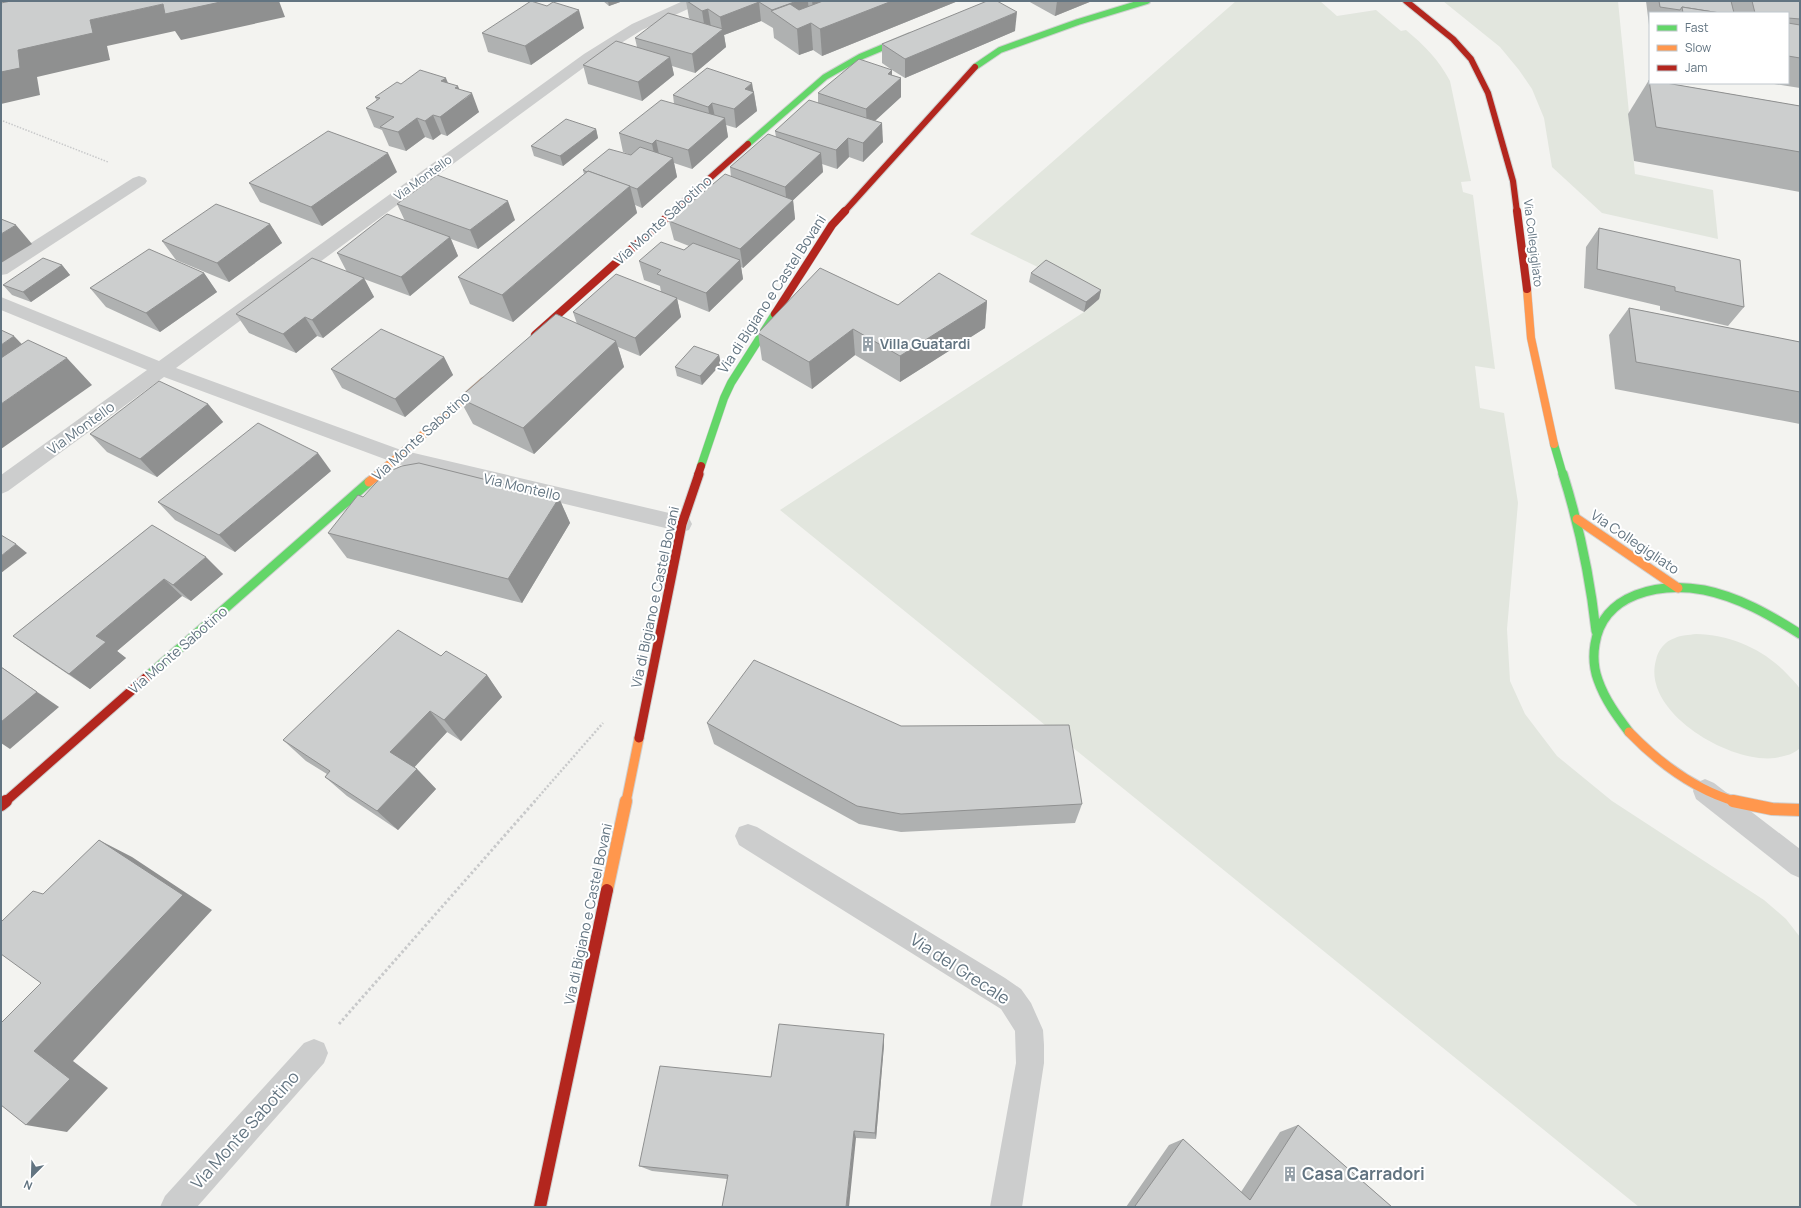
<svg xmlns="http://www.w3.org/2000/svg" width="1801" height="1208" font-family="Manrope,sans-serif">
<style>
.green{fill:#e2e6de}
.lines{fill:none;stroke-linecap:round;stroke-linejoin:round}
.fast-far2-casing{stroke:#cfd0d0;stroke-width:8}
.fast-far1-casing{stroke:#cfd0d0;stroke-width:9}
.fast-casing{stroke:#cfd0d0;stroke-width:11}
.slow-far2-casing{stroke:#cfd0d0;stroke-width:9}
.slow-far1-casing{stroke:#cfd0d0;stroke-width:11}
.slow-casing{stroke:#cfd0d0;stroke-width:14}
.jam-far3-casing{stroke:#cfd0d0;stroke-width:8}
.jam-far2-casing{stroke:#cfd0d0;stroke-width:9}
.jam-far1-casing{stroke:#cfd0d0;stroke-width:11}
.jam-casing{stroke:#cfd0d0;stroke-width:14}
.path-far2{stroke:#c8c9ca;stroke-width:1.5;stroke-dasharray:1.5 1.5;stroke-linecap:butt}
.path-far1{stroke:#c8c9ca;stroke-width:2.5;stroke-dasharray:2 2;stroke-linecap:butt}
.path{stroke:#c8c9ca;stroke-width:3;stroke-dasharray:2.5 2.5;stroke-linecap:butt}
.street{fill:#cccdcd;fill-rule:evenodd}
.fast-far2{stroke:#63d668;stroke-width:6}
.fast-far1{stroke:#63d668;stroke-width:8}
.fast{stroke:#63d668;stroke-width:9}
.slow-far2{stroke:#ff974d;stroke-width:8}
.slow-far1{stroke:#ff974d;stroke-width:9}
.slow{stroke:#ff974d;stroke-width:12}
.jam-far3{stroke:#b3261e;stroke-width:6}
.jam-far2{stroke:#b3261e;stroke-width:8}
.jam-far1{stroke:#b3261e;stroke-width:9}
.jam{stroke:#b3261e;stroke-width:12}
.wall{fill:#afb1b1}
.shaded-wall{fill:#8f9090}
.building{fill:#cccece;stroke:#8f9090}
.labels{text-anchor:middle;stroke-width:4;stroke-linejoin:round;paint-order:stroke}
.far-street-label{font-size:12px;fill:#627481;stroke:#fff}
.street-label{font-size:14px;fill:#627481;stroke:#fff}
.poi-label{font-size:14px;font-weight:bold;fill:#627481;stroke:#fff;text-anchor:start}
.near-street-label{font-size:17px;fill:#627481;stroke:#fff}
.near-poi-label{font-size:17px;font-weight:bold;fill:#627481;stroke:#fff;text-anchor:start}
</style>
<rect width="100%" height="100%" fill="#f3f3f0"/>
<g class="green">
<path d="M 1236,1 L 1320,1 L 1337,16 L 1376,10 L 1401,31 L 1406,30 C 1424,45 1439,60 1450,81 L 1471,181 L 1461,182 L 1463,192 L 1473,195 L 1495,369 L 1475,366 L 1480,408 L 1504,413 L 1518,503 L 1507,629 L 1510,681 L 1525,714 L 1557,756 L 1612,801 L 1764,900 L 1786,919 L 1800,937 L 1800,1207 L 1639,1207 L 780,510 L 1084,312 L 1099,299 L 1044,270 L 970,234 Z"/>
<polygon points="1443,1 1618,1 1635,174 1713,190 1718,239 1602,213 1552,167 1544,118 1532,89 1519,70 1500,47"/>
<path d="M 1696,634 C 1731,635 1764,649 1788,675 C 1792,680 1798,684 1800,690 C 1801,698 1800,737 1800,748 C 1793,755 1784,756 1775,758 C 1730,764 1641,712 1656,660 C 1658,650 1665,641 1675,638 C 1681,635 1689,635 1696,634 Z"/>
</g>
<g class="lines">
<defs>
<g id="fast-far2">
<polyline points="975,67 1000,50 1078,22 1147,1"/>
<polyline points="748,144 825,77 860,57 910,36"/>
</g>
<g id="fast-far1">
<polyline points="1554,444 1563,475"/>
<polyline points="701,466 724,398 731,383 775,314"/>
</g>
<g id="fast">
<path d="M 1563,474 C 1579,525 1590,577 1596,631"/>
<polyline points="148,676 369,482"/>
<path d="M 1629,732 C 1617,716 1605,700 1598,680 C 1594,669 1593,656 1595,644 C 1603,593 1660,582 1704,590 C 1739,597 1770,615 1800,634"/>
</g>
<g id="slow-far2">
<polyline points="1527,289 1531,338 1554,444"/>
<polyline points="377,475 484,381"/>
</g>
<g id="slow-far1">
<polyline points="369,482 379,474"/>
<polyline points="1577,519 1678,588"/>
<path d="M 1629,732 C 1659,763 1695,790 1737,802"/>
<polyline points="626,802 639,738"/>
</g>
<g id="slow">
<polyline points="1733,801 1772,809 1800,810"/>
<polyline points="607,890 626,801"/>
</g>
<g id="jam-far3">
<polyline points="1406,1 1453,39 1471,59 1488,93 1513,181 1517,212"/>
<polyline points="672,212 748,144"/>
<polyline points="844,212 975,67"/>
</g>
<g id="jam-far2">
<polyline points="1517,211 1527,289"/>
<polyline points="775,314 832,225 845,211"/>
<polyline points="535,335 674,211"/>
<polyline points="698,475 701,466"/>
</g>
<g id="jam-far1">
<polyline points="639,738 682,524 699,474"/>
<polyline points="5,802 148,676"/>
</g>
<g id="jam">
<polyline points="1,805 6,801"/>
<polyline points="540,1207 607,890"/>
</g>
</defs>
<use href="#fast-far2" class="fast-far2-casing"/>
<use href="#fast-far1" class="fast-far1-casing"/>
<use href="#fast" class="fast-casing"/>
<use href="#slow-far2" class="slow-far2-casing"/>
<use href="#slow-far1" class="slow-far1-casing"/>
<use href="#slow" class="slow-casing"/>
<use href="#jam-far3" class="jam-far3-casing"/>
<use href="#jam-far2" class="jam-far2-casing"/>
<use href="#jam-far1" class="jam-far1-casing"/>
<use href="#jam" class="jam-casing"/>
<polyline class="path-far2" points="3,121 108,162"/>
<polyline class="path-far1" points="534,802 603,723"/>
<polyline class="path" points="339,1024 535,801"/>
<g class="street">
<polygon points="683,1 700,1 699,4 642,30 594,60 176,368 401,450 682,516 689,518 692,524 689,530 682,532 398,464 164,377 8,491 1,494 1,475 147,370 1,310 1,297 159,361 584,54 632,24"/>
<polygon points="139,176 145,178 147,181 145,184 7,274 1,275 1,262 133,178"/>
<polygon points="1705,779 1714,783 1800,849 1800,878 1791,874 1696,799 1693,791 1696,783"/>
<polygon points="748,824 757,827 1005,978 1021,989 1031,1003 1043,1030 1044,1045 1044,1063 1022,1207 990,1207 1016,1063 1015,1031 1001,1009 739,845 735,836 739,827"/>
<polygon points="314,1039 324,1043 328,1053 324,1063 197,1207 160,1207 165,1196 304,1043"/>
</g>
<use href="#fast-far2" class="fast-far2"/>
<use href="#fast-far1" class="fast-far1"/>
<use href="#fast" class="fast"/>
<use href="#slow-far2" class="slow-far2"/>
<use href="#slow-far1" class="slow-far1"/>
<use href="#slow" class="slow"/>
<use href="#jam-far3" class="jam-far3"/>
<use href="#jam-far2" class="jam-far2"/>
<use href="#jam-far1" class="jam-far1"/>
<use href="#jam" class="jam"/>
</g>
<g class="wall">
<polygon points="603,1 623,1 609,6"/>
<polygon points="686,1 958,1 822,56 813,50 799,55 774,38 773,28 761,21 724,35 726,47 695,73 672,66 674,75 642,101 588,84 583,65 637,47 635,38 691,20 689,18"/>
<polygon points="1028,1 1092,1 1055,16"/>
<polygon points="1646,1 1800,1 1800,88 1768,83 1788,83 1788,13 1650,13 1650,25 1649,25"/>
<polygon points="547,6 584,28 531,65 488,52 482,33"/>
<polygon points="1015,31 905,78 892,70 892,75 901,78 901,97 875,121 883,142 863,162 849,157 837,169 822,164 823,172 793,200 795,219 743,268 741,267 743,279 709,312 677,299 681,317 640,356 618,347 624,367 534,454 473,424 459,398 577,324 573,312 661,292 660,286 644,280 639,261 684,250 689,246 674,240 669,221 731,177 730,167 776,137 775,131 818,103 818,93 892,70 882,63 882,44"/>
<polygon points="1649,80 1800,106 1800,192 1634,161 1628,114"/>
<polygon points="448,83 460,90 479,112 447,136 441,134 433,140 425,137 406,151 389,146 382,130 374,127 366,108 377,101 375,97 401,84"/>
<polygon points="753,92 754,92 757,111 736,128 726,125 728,137 692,169 674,163 677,177 642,208 635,205 637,213 513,322 470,304 458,277 584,174 583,170 631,155 623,152 619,133 674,104 673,95"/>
<polygon points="596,129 598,138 563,166 534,156 531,146"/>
<polygon points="397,172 322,226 260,202 249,183"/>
<polygon points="397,204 515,220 478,249 451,239 458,256 410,296 364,279 374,297 323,338 317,336 296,353 249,333 236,314 347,272 337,253 405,221"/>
<polygon points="270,224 282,243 229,282 176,260 162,241"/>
<polygon points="1599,228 1744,307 1728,326 1660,310 1660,306 1584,288 1586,247"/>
<polygon points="62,265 70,275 31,302 12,295 3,285"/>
<polygon points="204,273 217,292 160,332 106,307 90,288"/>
<polygon points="1031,273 1101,290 1099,299 1084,312 1029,282"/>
<polygon points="987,301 985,328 900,382 855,355 812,389 762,360 758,333 898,305"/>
<polygon points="1629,308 1800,342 1800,424 1615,389 1609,335"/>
<polygon points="719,355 721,364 702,385 677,376 675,367"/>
<polygon points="444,357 453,375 405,417 342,388 331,369"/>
<polygon points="208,404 223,422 157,477 107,452 90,434"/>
<polygon points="331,471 235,552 175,520 158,502"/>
<polygon points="363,497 559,498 570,523 522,603 347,558 328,533"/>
<polygon points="152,525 223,574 191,601 182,596 117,651 126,658 90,689 35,652 13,636"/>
<polygon points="441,656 487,675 502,697 461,741 447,732 414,767 417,769 436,789 398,830 347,796 325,777 327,774 306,761 283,740"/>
<polygon points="707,723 901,726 1082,804 1075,823 901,832 859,824 714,744"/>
<polygon points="884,1034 884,1045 876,1139 856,1138 727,1179 652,1171 639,1166 771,1077"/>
<polygon points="1298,1125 1392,1207 1126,1207 1169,1145 1183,1139 1241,1192 1280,1132"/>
</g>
<g class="shaded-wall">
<polygon points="225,1 279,1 285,17 181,40 175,31 107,46 110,60 37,77 40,95 1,104 1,72 18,50 90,20 163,4"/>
<polygon points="608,1 623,1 609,6"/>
<polygon points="797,1 808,1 809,15 772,10"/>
<polygon points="812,1 832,1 813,8"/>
<polygon points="892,1 958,1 822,56 820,29"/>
<polygon points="1057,1 1092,1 1055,16"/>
<polygon points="759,2 761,21 724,35 726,47 695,73 692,54 722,30 720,17"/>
<polygon points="708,9 711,27 705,30 702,11"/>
<polygon points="579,10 584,28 531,65 525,46"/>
<polygon points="1017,12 1015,31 905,78 905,59"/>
<polygon points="811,23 813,50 799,55 797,29"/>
<polygon points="670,57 674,75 642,101 638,82"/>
<polygon points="892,70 892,86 901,78 901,97 867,128 866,109 888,74"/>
<polygon points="446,78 453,96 441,81"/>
<polygon points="752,83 757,111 736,128 734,109 745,89"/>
<polygon points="458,86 464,100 472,93 479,112 447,136 440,117 455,88"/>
<polygon points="712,103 716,122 711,125 708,107"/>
<polygon points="433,115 441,134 433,140 425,121"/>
<polygon points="417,118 425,137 406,151 398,132"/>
<polygon points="725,118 728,137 692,169 688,150"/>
<polygon points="882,123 883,142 863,162 863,143"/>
<polygon points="596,129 598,138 563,166 560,156"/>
<polygon points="848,138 849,157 837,169 836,150"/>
<polygon points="656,140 660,159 656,163 652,144"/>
<polygon points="388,153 397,172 322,226 311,207"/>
<polygon points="821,153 823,172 787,206 785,187"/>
<polygon points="673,158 677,177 642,208 637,189"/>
<polygon points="630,186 637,213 513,322 502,295"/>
<polygon points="793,200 795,219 743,268 740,249"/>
<polygon points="508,201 515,220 478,249 470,230"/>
<polygon points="270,224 282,243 229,282 217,263"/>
<polygon points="16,225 32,244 1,263 1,234"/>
<polygon points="450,237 458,256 410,296 401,277"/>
<polygon points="740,260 743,279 709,312 706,293"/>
<polygon points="62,265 70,275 31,302 23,292"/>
<polygon points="204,273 217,292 160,332 146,313"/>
<polygon points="364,278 374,297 323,338 312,320"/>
<polygon points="1101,290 1099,299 1084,312 1086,302"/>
<polygon points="677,298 681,317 640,356 635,338"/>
<polygon points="987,301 985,328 900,382 900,356"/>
<polygon points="305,317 317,336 296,353 283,334"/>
<polygon points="853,329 855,355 812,389 809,362"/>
<polygon points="14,336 40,363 1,364 1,345"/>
<polygon points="616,341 624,367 534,454 523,428"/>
<polygon points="719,355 721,364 702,385 700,376"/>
<polygon points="444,357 453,375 405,417 395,399"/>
<polygon points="67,358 92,385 1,449 1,404"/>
<polygon points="208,404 223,422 157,477 140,459"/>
<polygon points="318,453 331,471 235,552 219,535"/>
<polygon points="559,498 570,523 522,603 508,579"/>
<polygon points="16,544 27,553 1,573 1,556"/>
<polygon points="206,557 223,574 191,601 173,585"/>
<polygon points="164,579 182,596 117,651 126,658 90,689 69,674 96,636"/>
<polygon points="1,667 7,671 59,707 10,749 1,743"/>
<polygon points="487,675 502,697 461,741 444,720"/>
<polygon points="430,711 447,732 410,772 390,752"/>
<polygon points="417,769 436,789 398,830 377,811"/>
<polygon points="99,840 132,857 212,910 73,1061 108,1088 67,1132 26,1125 34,1051"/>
<polygon points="884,1034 884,1045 876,1139 875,1133"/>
<polygon points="854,1131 856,1138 849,1207 846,1207"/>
</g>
<g class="building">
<polygon points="11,1 225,1 165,14 163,4 90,20 93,33 18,50 20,68 1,72 1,3"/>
<polygon points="531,1 547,6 553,2 579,10 525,46 482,33"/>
<polygon points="687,1 797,1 772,10 759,2 720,17 708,9 702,11"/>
<polygon points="823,1 892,1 820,29 811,23 797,29 771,11 790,4 799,10"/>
<polygon points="987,1 997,1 1017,12 905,59 882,44"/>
<polygon points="1659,1 1731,1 1734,13 1720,13 1682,7 1680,10 1660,7"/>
<polygon points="1752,1 1800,1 1800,19 1788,18 1788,13 1755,13"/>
<polygon points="1682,7 1720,13 1683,13"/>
<polygon points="668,13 723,29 692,54 635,38"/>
<polygon points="1788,23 1800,25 1800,58 1788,56"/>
<polygon points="616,41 670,57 638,82 583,65"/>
<polygon points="859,59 892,70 888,74 901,78 866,109 818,93"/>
<polygon points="707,68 752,83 745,89 754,92 734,109 712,103 708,107 673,95"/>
<polygon points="420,70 446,78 441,81 458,86 455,88 472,93 440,117 433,115 425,121 417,118 398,132 380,127 394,117 366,108 380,98 375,97 397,82 401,84"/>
<polygon points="1649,80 1650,80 1650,83 1666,83 1800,106 1800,152 1656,127"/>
<polygon points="661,100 725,118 688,150 656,140 652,144 619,133"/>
<polygon points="809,100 882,123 863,143 848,138 836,150 775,131"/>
<polygon points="566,119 596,129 560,156 531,146"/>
<polygon points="328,131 388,153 311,207 249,183"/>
<polygon points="768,134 821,153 785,187 730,167"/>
<polygon points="640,147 673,158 637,189 588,171 587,172 583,170 609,149 631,155"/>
<polygon points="588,171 630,186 502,295 458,277"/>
<polygon points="725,174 793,200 740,249 669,221"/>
<polygon points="437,175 508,201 470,230 397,204"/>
<polygon points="216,204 270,224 217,263 162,241"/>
<polygon points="387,214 450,237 401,277 337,253"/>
<polygon points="1,219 16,225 1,234"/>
<polygon points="1599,228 1740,260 1744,307 1675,291 1675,287 1597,269"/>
<polygon points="661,242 684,250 693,243 740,260 706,293 657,274 661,270 639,261"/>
<polygon points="149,249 204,273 146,313 90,288"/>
<polygon points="43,258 62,265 23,292 3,285"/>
<polygon points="312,258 364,278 312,320 305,317 283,334 236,314"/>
<polygon points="1046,260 1101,290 1086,302 1031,273"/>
<polygon points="820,268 898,305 939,273 987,301 900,356 853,329 809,362 758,333"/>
<polygon points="616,274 677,298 635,338 573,312"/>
<polygon points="1629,308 1800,342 1800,392 1636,362"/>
<polygon points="556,314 616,341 523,428 459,398"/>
<polygon points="381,329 444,357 395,399 331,369"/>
<polygon points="1,330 14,336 1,345"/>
<polygon points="28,340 67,358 1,404 1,358"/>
<polygon points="694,346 719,355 700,376 675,367"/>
<polygon points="159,381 208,404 140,459 90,434"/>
<polygon points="258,423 318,453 219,535 158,502"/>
<polygon points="419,463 559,498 508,579 328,533 358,495 363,497 385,473 402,466"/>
<polygon points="152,525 206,557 173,585 164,579 96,636 106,642 69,674 13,636"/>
<polygon points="1,535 16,544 1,556"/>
<polygon points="398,630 441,656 446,651 487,675 444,720 430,711 390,752 417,769 377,811 325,777 330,771 283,740"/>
<polygon points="754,660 901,726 1069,725 1082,804 901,814 857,806 707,723"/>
<polygon points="1,667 37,692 1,722"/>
<polygon points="99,840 183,895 34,1051 70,1079 26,1125 1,1105 1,1023 41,983 1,954 1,922 33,891 43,894"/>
<polygon points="779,1024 884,1034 875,1133 854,1131 846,1207 722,1207 728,1175 639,1166 660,1066 771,1077"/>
<polygon points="1298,1125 1392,1207 1136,1207 1135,1206 1183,1139 1250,1200"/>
</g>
<defs>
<symbol id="building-bare" viewBox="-9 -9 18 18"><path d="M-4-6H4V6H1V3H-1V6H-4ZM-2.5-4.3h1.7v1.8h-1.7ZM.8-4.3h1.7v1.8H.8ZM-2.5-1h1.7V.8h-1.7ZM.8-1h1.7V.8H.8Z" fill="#95a0a8" stroke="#fff" stroke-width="2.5" paint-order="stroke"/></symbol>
</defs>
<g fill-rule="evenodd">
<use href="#building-bare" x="857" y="333" width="22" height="22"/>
<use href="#building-bare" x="1279" y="1163" width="22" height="22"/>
</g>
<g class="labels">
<g class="far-street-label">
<text transform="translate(423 178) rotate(-36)" y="4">Via Montello</text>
<text transform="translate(1533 243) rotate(83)" y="4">Via Collegigliato</text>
</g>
<g class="street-label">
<text transform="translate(663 220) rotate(-42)" y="5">Via Monte Sabotino</text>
<text transform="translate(772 294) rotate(-57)" y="5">Via di Bigiano e Castel Bovani</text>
<text transform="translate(81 428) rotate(-36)" y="5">Via Montello</text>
<text transform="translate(421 436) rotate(-42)" y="5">Via Monte Sabotino</text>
<text transform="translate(522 487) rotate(13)" y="5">Via Montello</text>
<text transform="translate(1635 542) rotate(34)" y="5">Via Collegigliato</text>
<text transform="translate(655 597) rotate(-78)" y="5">Via di Bigiano e Castel Bovani</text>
<text transform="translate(178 650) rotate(-41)" y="5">Via Monte Sabotino</text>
<text transform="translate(588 914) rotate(-78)" y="5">Via di Bigiano e Castel Bovani</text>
</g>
<g class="poi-label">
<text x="880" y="349">Villa Guatardi</text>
</g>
<g class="near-street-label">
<text transform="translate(960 969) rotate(33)" y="6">Via del Grecale</text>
<text transform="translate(245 1130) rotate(-48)" y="6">Via Monte Sabotino</text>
</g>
<g class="near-poi-label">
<text x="1302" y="1180">Casa Carradori</text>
</g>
</g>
<rect width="1801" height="1208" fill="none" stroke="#627481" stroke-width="4"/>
<rect x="1649" y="12" width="140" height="72" fill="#ffffff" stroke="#c0c7cd"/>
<rect x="1657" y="25" width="20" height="6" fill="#63d668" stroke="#c0c7cd"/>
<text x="1685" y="32" font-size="12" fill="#627481">Fast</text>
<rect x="1657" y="45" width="20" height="6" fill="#ff974d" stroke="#c0c7cd"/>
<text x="1685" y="52" font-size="12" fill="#627481">Slow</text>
<rect x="1657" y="65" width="20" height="6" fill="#b3261e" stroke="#c0c7cd"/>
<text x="1685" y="72" font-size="12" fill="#627481">Jam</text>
<g transform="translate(32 1176) rotate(203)" stroke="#ffffff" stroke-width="3" paint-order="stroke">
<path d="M0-3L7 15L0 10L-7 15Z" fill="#627481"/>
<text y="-6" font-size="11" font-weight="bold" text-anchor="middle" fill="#627481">N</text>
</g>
</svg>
